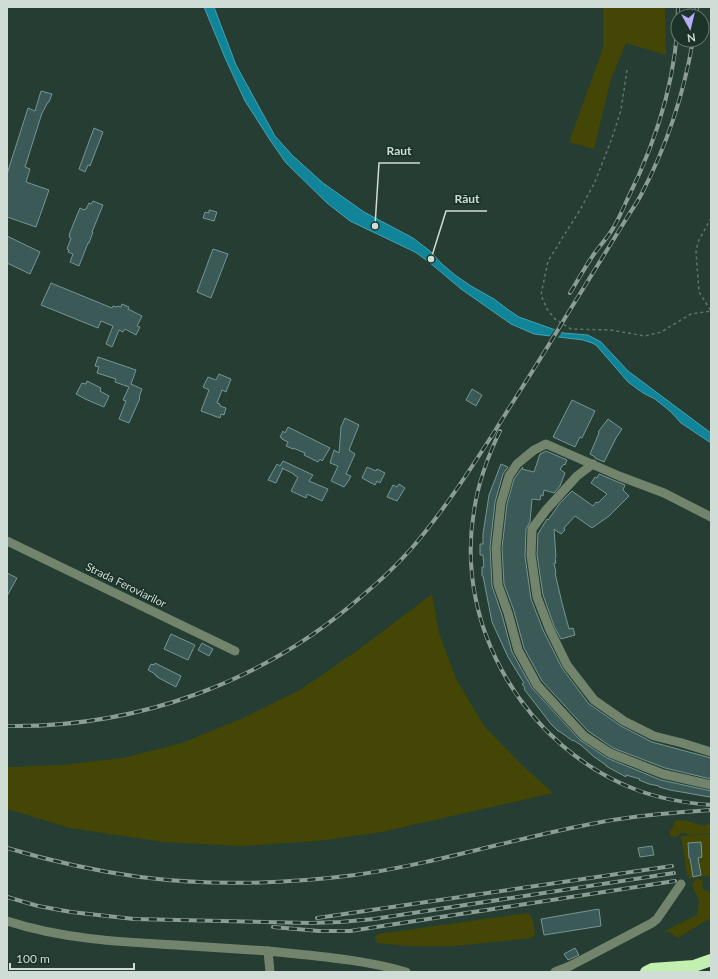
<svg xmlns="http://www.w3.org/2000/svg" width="718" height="979" font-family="Lato,sans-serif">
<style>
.green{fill:#434605}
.water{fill:#10859a;stroke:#499fac}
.pier{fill:#253d32}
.building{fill:#3b5a57;stroke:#759693}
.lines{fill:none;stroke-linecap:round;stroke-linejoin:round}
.path{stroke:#60756b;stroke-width:1.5;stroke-dasharray:3 3;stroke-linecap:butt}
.minor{stroke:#72856c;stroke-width:9}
.highway{stroke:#c1f0b1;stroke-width:12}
.rail-casing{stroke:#8b9d94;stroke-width:4}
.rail{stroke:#1b3328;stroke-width:2.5;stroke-dasharray:8;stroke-linecap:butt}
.labels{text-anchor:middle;stroke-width:3.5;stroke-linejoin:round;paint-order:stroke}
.street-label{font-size:11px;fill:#cfddd6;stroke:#1b3328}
.leader{fill:none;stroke:#cfddd6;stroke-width:1.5}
.callout-dot{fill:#cfddd6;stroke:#1b3328;stroke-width:1.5}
.callout-label{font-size:12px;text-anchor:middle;font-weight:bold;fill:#cfddd6;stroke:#1b3328;stroke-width:3.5;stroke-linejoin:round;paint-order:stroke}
</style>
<rect width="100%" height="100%" fill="#253d32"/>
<g class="green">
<polygon points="603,7 665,7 666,55 626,43 611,79 594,149 569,142 603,48"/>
<polygon points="432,594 439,633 457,681 485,727 522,765 553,793 382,832 317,841 243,846 163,842 70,828 7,809 7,767 61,765 123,758 182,743 241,719 300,690 358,650"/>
<polygon points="677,820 687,821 704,826 711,822 711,833 690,835 686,833 682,833 676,837 670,836 670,830 674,826 674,822"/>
<polygon points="711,834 711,876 689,878 687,874 681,836"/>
<path d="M 696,879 C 699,878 701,879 703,882 L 702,887 L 704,890 L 709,891 L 710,889 L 711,883 L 711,918 L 679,937 L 678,938 L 669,932 L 663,932 L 697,915 L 699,901 L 692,885 Z"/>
<path d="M 528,913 C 534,918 534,927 535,935 L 534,936 L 531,938 L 456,946 L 407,946 L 378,943 L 375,939 L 375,936 L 378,934 Z"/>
</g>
<polygon class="water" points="204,7 214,7 236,65 275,136 292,155 323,183 364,212 413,238 430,251 442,264 455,275 471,286 494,299 510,311 519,317 564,333 588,335 601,342 628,371 711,433 711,443 681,423 670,411 655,399 643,393 628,382 596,345 592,343 583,340 534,334 511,324 461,289 429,262 415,252 350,221 327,203 286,163 270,140 256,118 245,101 226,60"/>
<polygon class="pier" points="556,328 563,330 557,339 549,338"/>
<g class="building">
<polygon points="41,91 52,94 49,102 48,102 42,113 25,167 30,169 26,182 49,190 36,227 7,217 7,174 28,108 35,111"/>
<polygon points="94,128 103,132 90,166 88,165 85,172 79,169"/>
<polygon points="93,201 103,205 92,232 93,232 89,243 88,243 79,266 70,262 73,254 68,252 69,250 67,249 71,238 69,237 70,235 69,235 80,208 84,210 85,209 86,209 89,203 91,204"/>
<polygon points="209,210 217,212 214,221 203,218 205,212 209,213"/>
<polygon points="7,236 40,252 30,274 7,263"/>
<polygon points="213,249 228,254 211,298 197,292"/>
<polygon points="51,283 112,308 113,306 117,307 118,306 121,307 122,304 129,307 128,309 142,316 137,326 140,327 136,335 125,329 123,332 119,330 112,347 106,344 113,326 101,321 98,328 41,305"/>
<polygon points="98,357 136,370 131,384 142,389 139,397 140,398 129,423 119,419 126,401 123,400 129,387 115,382 116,379 97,373 99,367 95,366"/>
<polygon points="219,374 231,379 226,392 222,390 217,403 220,404 220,406 226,408 224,415 221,414 220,418 201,411 209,390 203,387 208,377 216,380"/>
<polygon points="87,381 101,388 100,391 109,396 104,407 85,399 76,394 82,383 86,384"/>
<polygon points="472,389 482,395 476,406 466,400"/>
<polygon points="572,400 595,411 582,438 580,437 575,447 553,437"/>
<polygon points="345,418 359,425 349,450 355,454 346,474 351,476 347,483 344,487 331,481 338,466 330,463 334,450 339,453 341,427"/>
<polygon points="608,419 622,429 616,438 604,462 595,458 595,457 590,454 599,433 598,432"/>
<polygon points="288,427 330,448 322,461 320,459 318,462 304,455 305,453 293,448 293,449 286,446 288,442 282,439 282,438 280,437 283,431 285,433"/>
<polygon points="546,451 567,460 565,465 564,464 560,469 565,473 560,486 554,493 544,490 543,496 541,495 540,500 532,499 530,522 526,529 525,556 531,599 543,630 562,668 589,704 621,726 652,742 711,758 711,779 665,768 613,748 588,731 542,681 524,648 514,611 504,584 502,548 507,504 514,479 522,468 523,467 522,469 534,472 540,454"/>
<polygon points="283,461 313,475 309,481 328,489 322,501 307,494 306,498 291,491 298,477 294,475 294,474 282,468 283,468 276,483 268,480 277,464 280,466"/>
<polygon points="501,464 508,467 503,474 495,502 490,547 492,586 502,615 512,652 532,688 580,740 607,758 661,780 711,791 710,797 670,790 659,787 659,786 649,784 639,780 640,779 626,775 626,777 606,766 606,765 593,756 581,745 573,740 573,741 559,731 558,731 551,724 524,689 525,688 522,684 524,683 508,657 492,622 483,576 482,576 482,567 484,567 483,555 480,555 480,544 483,544 483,534 489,495"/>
<polygon points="367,467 376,471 377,469 385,473 380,483 377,481 375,485 362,478"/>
<polygon points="599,474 625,485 623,490 629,496 609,516 592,528 575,516 564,528 565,530 561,534 554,529 556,557 555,558 556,563 554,563 556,573 555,573 562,603 569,629 573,628 575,635 561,639 554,626 543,595 537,555 538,534 547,519 548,520 560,503 572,491 593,506 596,502 598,503 607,494 591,483 595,477 597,478"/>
<polygon points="399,484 405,488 397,501 387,497 393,485 397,487"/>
<polygon points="7,573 17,578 7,596"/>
<polygon points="171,634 195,645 188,660 164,649"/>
<polygon points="202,643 213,649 209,656 198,650"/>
<polygon points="155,663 181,676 176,687 157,677 157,676 155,675 155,674 148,670 151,664 154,665"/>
<polygon points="701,842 702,857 698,858 701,875 693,877 690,858 689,858 688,843"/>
<polygon points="652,846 654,855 640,857 638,848"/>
<polygon points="599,909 601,926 544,935 541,919"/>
<polygon points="575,948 579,955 568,960 564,954"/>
</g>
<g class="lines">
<g class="path">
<polyline points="627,70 621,110 612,138 595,182 580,210 548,261 541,295 547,309 555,319 571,329 610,330 645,336 661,332 691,314 711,311"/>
<polyline points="711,218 698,242 696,252 699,292 711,311"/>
</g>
<g class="minor">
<polyline points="593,464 577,476 546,510 532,529 531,555 537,597 549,628 567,665 594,700 624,721 654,736 682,743 711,752"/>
<polyline points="711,517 664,493 619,476 546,444 534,450 517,464 509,476 501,503 496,548 498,585 508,613 518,650 537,685 584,736 610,753 663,774 711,785"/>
<polyline points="7,541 235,651"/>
<path d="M 7,921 C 62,939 119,942 176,945 C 207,947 238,949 268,951 L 270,972"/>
<path d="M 268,951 C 314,956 362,959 406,972"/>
<polyline points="555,972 570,966 652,923 657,919 681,884"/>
</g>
<polyline class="highway" points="646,972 652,969 694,966 711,960"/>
<defs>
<g id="rail">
<polyline points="696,16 697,7"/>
<path d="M 570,293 C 578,280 585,267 594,254 C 599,247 605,240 610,233 C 617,223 622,211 627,200 C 657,140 678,74 678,7"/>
<path d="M 500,431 C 488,456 478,483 474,511 C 454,628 527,749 637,790 C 661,799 686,803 711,805"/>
<path d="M 7,726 C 138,728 264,682 362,596 C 380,581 396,566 411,549 C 442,513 468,473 493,434 C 517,395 542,357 565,318 C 586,284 607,250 628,216 C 633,208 638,201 642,193 C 667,145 684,93 693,40"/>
<path d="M 7,848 C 51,861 95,871 140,877 C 211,886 284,884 355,875 C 433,864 509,840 586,825 C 628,816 669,813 711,810"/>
<polyline points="7,897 38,906 71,912 134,919 310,923 340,922 374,919 674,873"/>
<polyline points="317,918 672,866"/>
<polyline points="273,927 319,931 350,931 675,881"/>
</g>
</defs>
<use href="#rail" class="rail-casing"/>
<use href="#rail" class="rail"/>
</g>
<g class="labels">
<g class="street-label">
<text transform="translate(126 585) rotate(26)" y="4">Strada Feroviarilor</text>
</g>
</g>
<path class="leader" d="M375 226L379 163H420M431 259L446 211H487"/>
<g class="callout-dot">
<circle cx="375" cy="226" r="4"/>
<circle cx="431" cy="259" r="4"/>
</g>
<g class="callout-label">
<text x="399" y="155">Raut</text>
<text x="467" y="203">Răut</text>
</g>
<rect width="718" height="979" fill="none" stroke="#cfddd6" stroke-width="16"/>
<g transform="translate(690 28) rotate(172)"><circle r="19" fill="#1b3328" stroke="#63776e"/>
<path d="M0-3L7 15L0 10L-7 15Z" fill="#b6acf8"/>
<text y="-6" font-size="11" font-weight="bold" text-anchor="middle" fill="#cfddd6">N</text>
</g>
<path d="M10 963v6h124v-6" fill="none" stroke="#cfddd6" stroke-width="2"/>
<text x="16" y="963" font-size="12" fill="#cfddd6" stroke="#1b3328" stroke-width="3" paint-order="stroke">100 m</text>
</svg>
